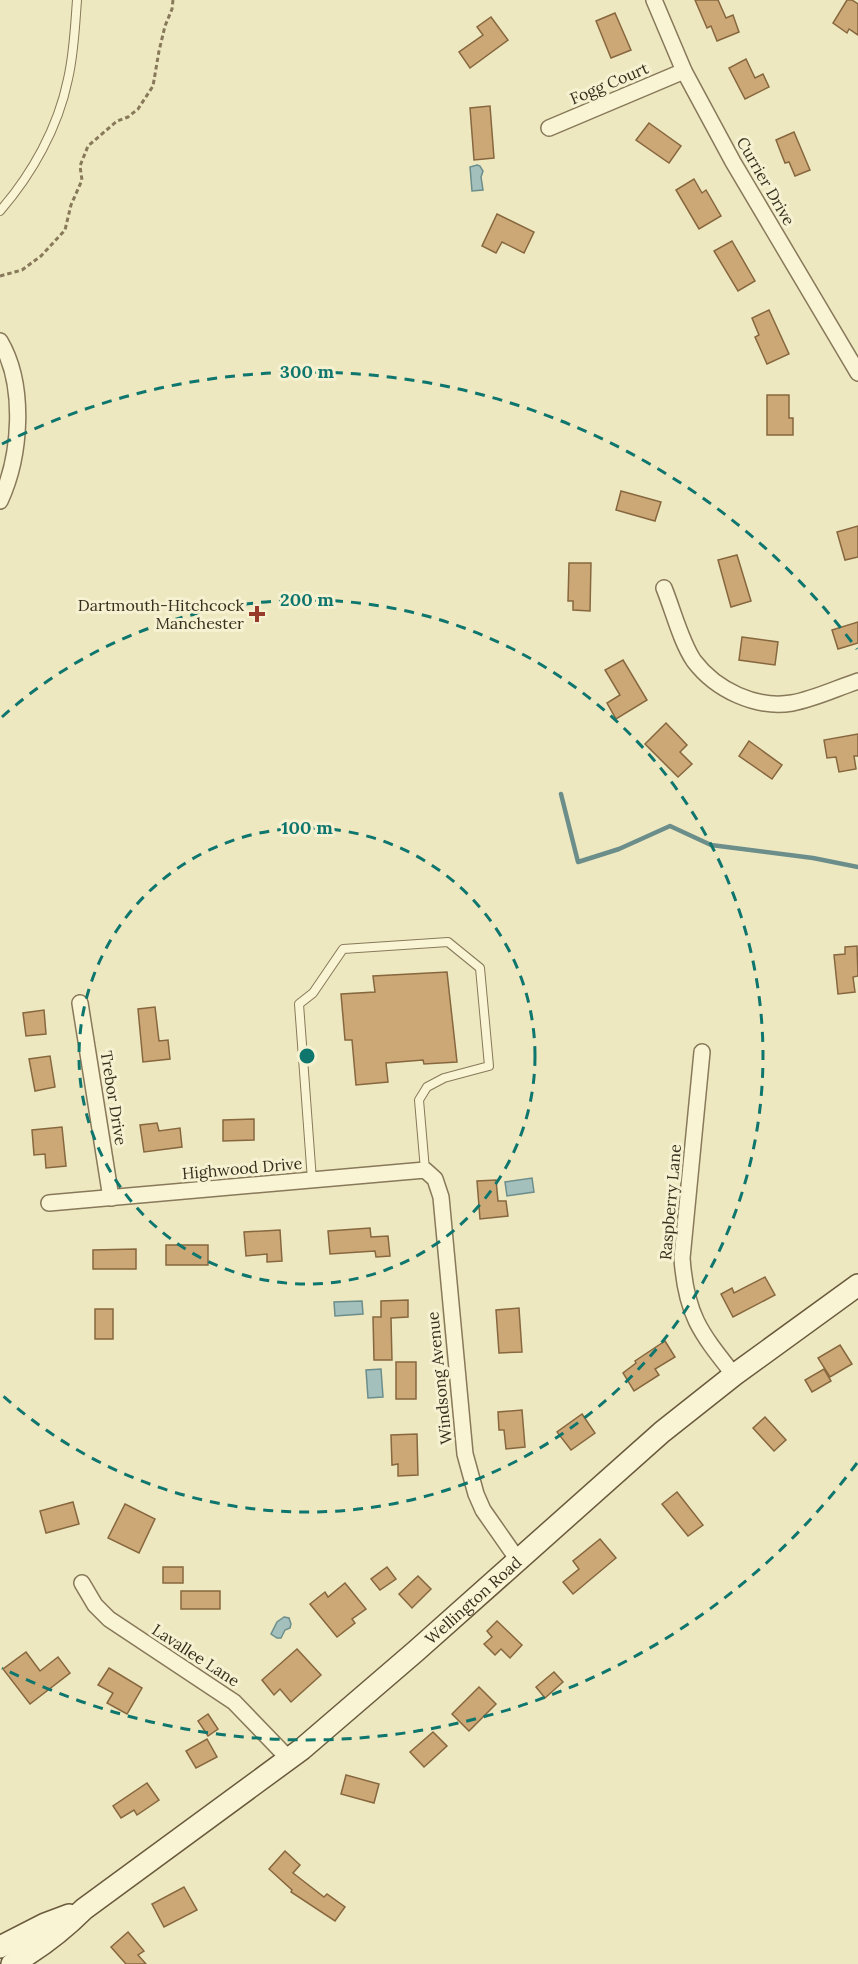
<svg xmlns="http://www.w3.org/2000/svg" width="858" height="1964" font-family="Lora,serif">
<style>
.water{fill:#a4c0bd;stroke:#6b8e8b;stroke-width:1.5}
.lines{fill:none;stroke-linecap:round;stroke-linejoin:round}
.stream{stroke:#6b8e8b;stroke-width:4.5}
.building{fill:#cca877;stroke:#87673e;stroke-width:1.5}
.lane-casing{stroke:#877959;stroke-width:10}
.street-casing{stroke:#877959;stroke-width:18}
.secondary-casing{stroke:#695a3c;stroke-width:24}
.path{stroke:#877959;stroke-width:3;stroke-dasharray:4.5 3;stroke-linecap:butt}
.lane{stroke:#f9f4d4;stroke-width:8}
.street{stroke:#f9f4d4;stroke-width:15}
.secondary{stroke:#f9f4d4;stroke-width:21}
.ring{fill:none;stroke:#0f766e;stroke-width:3;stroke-dasharray:10 8}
.poi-dot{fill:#973a29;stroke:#f5f1d1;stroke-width:2}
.labels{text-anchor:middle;stroke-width:6;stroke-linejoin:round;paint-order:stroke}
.street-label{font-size:16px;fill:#372e1d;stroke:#f5f1d1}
.poi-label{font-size:16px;fill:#372e1d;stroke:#f5f1d1;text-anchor:end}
.centre{fill:#0f766e;stroke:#f5f1d1;stroke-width:3}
.ring-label{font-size:18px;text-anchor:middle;font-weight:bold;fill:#0f766e;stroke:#f5f1d1;stroke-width:6;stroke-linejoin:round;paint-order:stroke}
</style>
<rect width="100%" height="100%" fill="#eee8c1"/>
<g class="water">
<polygon points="477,165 480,166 483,171 481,177 483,190 472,191 470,167"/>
<polygon points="532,1178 534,1192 507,1196 505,1182"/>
<polygon points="362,1301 363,1314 335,1316 334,1302"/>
<polygon points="381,1369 383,1397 368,1398 366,1370"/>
<polygon points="284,1617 289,1618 291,1624 290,1628 285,1630 281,1638 277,1638 271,1634 277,1622"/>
</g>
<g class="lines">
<polyline class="stream" points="561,794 578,862 619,849 670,826 711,845 813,858 858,867"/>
</g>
<g class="building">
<polygon points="695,0 718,0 726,18 733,15 739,32 717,41 711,26 707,28"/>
<polygon points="847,0 852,0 858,4 858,35 849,29 847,33 833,23"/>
<polygon points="615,13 631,50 611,58 596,21"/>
<polygon points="491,17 508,40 470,68 459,52 483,35 477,27"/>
<polygon points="746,59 755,78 763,74 769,87 745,99 729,68"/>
<polygon points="490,106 494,158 474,160 470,108"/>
<polygon points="649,123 681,146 669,163 636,140"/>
<polygon points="794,132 810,170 795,176 789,162 785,163 776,140"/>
<polygon points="694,179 702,193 706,190 721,216 699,229 676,190"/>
<polygon points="497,214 534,232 524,253 502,242 496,253 482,246"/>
<polygon points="732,241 755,281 738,291 714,251"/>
<polygon points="769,310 789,354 767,364 755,337 759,335 752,318"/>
<polygon points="767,395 789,395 789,418 793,418 793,435 767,435"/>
<polygon points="621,491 661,502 655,521 616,510"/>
<polygon points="858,526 858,557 845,560 837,532"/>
<polygon points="737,555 751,601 731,607 718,560"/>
<polygon points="569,563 591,563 590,611 573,610 573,601 568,601"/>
<polygon points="858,622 858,643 838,649 832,630"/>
<polygon points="742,637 778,642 775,665 739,660"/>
<polygon points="623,660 647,700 616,719 607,703 620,695 605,670"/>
<polygon points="666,723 687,745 680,752 692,764 678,777 645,744"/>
<polygon points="858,734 858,756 854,756 856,769 839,772 836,757 827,758 824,740"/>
<polygon points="749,741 782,765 772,779 739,756"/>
<polygon points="857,946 858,976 853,977 855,992 838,994 834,955 845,954 845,947"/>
<polygon points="447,972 457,1062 424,1064 423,1060 386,1063 388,1082 356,1085 352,1040 345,1040 341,994 375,992 373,976"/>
<polygon points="155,1007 159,1041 168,1040 170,1059 143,1062 138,1009"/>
<polygon points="44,1010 46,1034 26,1036 23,1013"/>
<polygon points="50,1056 55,1087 35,1091 29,1059"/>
<polygon points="254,1119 254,1140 223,1141 223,1120"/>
<polygon points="157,1123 159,1131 180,1128 182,1147 144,1152 140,1125"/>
<polygon points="62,1127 66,1166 46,1168 45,1154 34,1155 32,1130"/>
<polygon points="496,1180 498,1201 506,1201 508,1216 480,1219 477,1181"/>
<polygon points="370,1228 371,1237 388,1236 390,1256 376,1257 375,1251 330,1254 328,1231"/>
<polygon points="280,1230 282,1261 267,1262 267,1254 246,1256 244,1232"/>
<rect x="166" y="1245" width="42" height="20"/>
<polygon points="136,1249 136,1269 93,1269 93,1250"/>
<polygon points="765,1277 775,1295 733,1317 721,1294 732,1288 734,1293"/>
<polygon points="408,1300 408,1317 391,1318 392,1360 374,1360 373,1317 381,1317 381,1301"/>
<polygon points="519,1308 522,1352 499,1353 496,1310"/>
<rect x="95" y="1309" width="18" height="30"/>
<polygon points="665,1341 675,1357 655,1369 659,1375 634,1391 623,1373 636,1363 635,1361"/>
<polygon points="840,1345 852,1364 830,1377 818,1358"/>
<rect x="396" y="1362" width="20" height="37"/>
<polygon points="824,1369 831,1381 812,1392 805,1380"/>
<polygon points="522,1410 525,1447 506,1449 504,1430 499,1430 498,1412"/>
<polygon points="582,1414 595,1433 571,1450 557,1432"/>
<polygon points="765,1417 786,1440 774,1451 753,1428"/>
<polygon points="417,1434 418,1475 398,1476 398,1464 392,1465 391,1435"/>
<polygon points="677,1492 703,1525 688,1536 662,1504"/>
<polygon points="73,1502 79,1524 46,1533 40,1511"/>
<polygon points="125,1504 155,1519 139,1553 108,1538"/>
<polygon points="600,1539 616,1558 573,1594 563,1582 579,1569 573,1561"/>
<rect x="163" y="1567" width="20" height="16"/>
<polygon points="387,1567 396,1579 380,1590 371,1579"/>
<polygon points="418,1576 431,1589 412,1608 399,1594"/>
<polygon points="345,1583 366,1609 352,1619 355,1623 337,1637 310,1604 325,1592 328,1597"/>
<rect x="181" y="1591" width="39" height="18"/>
<polygon points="497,1621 522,1645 510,1658 501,1649 495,1655 484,1644 492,1637 487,1631"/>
<polygon points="297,1649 321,1675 291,1702 280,1689 274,1695 262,1680"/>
<polygon points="26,1652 40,1671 58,1657 70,1673 30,1704 3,1669"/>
<polygon points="109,1668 142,1688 127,1714 107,1703 113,1693 98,1685"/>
<polygon points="554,1672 563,1682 545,1698 536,1687"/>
<polygon points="479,1687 496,1704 469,1731 452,1714"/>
<polygon points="208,1714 218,1729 208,1736 198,1721"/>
<polygon points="433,1732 447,1746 424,1767 410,1752"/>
<polygon points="207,1739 217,1757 196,1768 186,1751"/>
<polygon points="346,1775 379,1784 374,1803 341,1794"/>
<polygon points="147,1783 159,1800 137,1815 134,1810 121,1818 113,1806"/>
<polygon points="285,1851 300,1865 293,1873 324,1897 327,1894 345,1907 335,1921 291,1892 292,1890 269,1869"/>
<polygon points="184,1887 197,1910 164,1927 152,1904"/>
<polygon points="128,1932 144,1951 138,1955 146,1964 126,1964 111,1947"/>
</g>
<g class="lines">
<defs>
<g id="lane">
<path d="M 0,211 C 32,174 58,128 68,79 C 74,53 75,26 77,0"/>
<polyline points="312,1180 299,1004 313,993 343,949 448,942 480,968 489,1066 444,1078 427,1087 419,1100 425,1170"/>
</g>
<g id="street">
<polyline points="654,0 684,71 733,162 858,373"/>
<polyline points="549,128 684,71"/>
<path d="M 0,341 C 26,385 21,456 0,501"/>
<path d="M 664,588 C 673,610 681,642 694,661 C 716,690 756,709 792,703 C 814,699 837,688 858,681"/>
<polyline points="80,1003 111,1198"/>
<path d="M 702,1052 L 682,1258 C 686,1315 700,1332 734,1375"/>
<polyline points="49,1203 425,1170 435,1179 441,1197 465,1454 476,1494 483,1510 518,1560"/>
<polyline points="82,1583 95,1605 109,1619 234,1702 289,1759"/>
</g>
<g id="secondary">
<polyline points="0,1947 45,1924 69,1915"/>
<path id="s1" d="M 12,1964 C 38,1949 62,1931 84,1909 L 302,1749 L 416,1651 L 662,1432 L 734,1375 L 858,1285"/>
</g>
</defs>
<use href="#lane" class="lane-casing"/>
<use href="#street" class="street-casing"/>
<use href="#secondary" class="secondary-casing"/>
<polyline class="path" points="0,276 22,270 41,256 65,230 71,205 82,180 80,166 88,146 117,121 128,117 138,109 153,86 159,51 165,26 172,9 173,0"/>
<use href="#lane" class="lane"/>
<use href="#street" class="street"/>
<use href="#secondary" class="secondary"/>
</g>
<g class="ring">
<circle cx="307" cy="1056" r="228"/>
<path d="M2 717A456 456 0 1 1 2 1395"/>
<path d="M857 1463A684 684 0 0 1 2 1668M2 444A684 684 0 0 1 857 649"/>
</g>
<path class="poi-dot" d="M254 605h6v6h6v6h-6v6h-6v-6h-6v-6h6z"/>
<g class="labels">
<g class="street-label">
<text transform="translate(609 83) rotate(-23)" y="6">Fogg Court</text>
<text transform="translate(766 181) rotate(60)" y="6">Currier Drive</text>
<text transform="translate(114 1098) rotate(81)" y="6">Trebor Drive</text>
<text transform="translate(242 1168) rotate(-5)" y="6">Highwood Drive</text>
<text transform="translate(670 1202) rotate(-85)" y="6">Raspberry Lane</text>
<text transform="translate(439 1378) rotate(-96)" y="6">Windsong Avenue</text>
<text dy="6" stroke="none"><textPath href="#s1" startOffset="588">Wellington Road</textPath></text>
<text transform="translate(196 1655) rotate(33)" y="6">Lavallee Lane</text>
</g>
<g class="poi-label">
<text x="244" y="611">Dartmouth-Hitchcock<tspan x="244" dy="18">Manchester</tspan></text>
</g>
</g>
<circle cx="307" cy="1056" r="9" class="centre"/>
<g class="ring-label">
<text x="307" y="378">300 m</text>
<text x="307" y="606">200 m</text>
<text x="307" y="834">100 m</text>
</g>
</svg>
